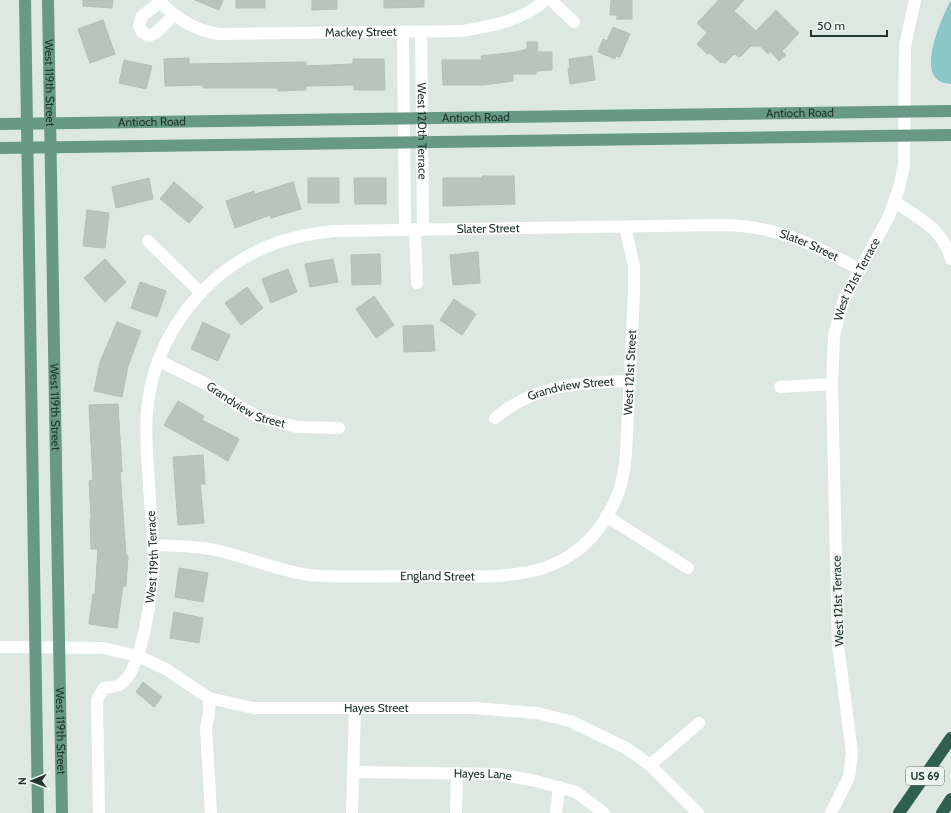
<svg xmlns="http://www.w3.org/2000/svg" width="951" height="813" font-family="Cabin,sans-serif">
<style>
.water{fill:#8bc7c9}
.building{fill:#b7c5be;stroke:#b1c1b8}
.lines{fill:none;stroke-linecap:round;stroke-linejoin:round}
.minor{stroke:#fff;stroke-width:12}
.major{stroke:#679986;stroke-width:12}
.highway{stroke:#305f4f;stroke-width:12}
.labels{text-anchor:middle;stroke-width:4;stroke-linejoin:round;paint-order:stroke}
.shield{fill:#eef5f1;stroke:#5e6f68;stroke-width:1}
.shield-label{font-size:11px;font-weight:bold;fill:#21362e}
.street-label{font-size:12px;fill:#21362e;stroke:#eef5f1}
</style>
<rect width="100%" height="100%" fill="#dee8e2"/>
<path class="water" d="M 951,0 L 951,84 L 950,84 C 945,83 939,82 936,78 C 921,63 943,15 951,0 Z"/>
<g class="building">
<polygon points="83,0 113,0 112,8 83,6"/>
<polygon points="195,0 223,0 219,10"/>
<rect x="236" y="0" width="29" height="8"/>
<polygon points="312,0 337,0 337,9 312,10"/>
<polygon points="384,0 424,0 424,7 384,8"/>
<polygon points="611,0 632,0 632,19 616,19 618,15 610,15"/>
<polygon points="719,0 744,0 734,11 756,31 776,10 799,33 782,51 786,55 779,61 770,51 768,54 760,46 751,46 740,57 734,54 725,63 720,62 710,53 707,54 697,44 707,33 697,23"/>
<polygon points="103,20 115,54 90,63 78,29"/>
<polygon points="613,27 630,34 620,57 616,56 615,59 598,52 603,39 607,41"/>
<polygon points="527,42 537,42 538,52 552,52 552,70 536,71 536,74 513,74 513,81 484,85 443,85 442,60 482,60 481,56 516,52 527,49"/>
<polygon points="592,56 595,80 570,84 568,68 570,69 569,59"/>
<polygon points="189,58 189,64 306,62 306,66 353,64 353,59 384,59 385,90 354,90 354,85 306,86 306,90 278,91 278,88 203,88 203,85 165,86 164,59"/>
<polygon points="124,60 152,66 146,89 119,83"/>
<polygon points="482,176 514,176 515,204 443,206 443,178 482,178"/>
<polygon points="149,178 153,199 116,208 112,187"/>
<rect x="308" y="178" width="31" height="25"/>
<polygon points="354,178 386,178 386,204 355,204"/>
<polygon points="174,182 203,207 189,223 160,199"/>
<polygon points="293,182 301,209 271,218 270,215 235,228 226,201 254,191 255,194"/>
<polygon points="87,210 109,213 105,248 83,246"/>
<polygon points="478,252 480,283 453,285 450,255"/>
<polygon points="380,254 381,284 352,285 351,255"/>
<polygon points="105,259 126,282 105,302 84,278"/>
<polygon points="333,259 338,282 310,287 305,264"/>
<polygon points="288,269 297,292 271,303 262,279"/>
<polygon points="140,282 166,291 157,317 131,308"/>
<polygon points="247,287 263,308 241,325 225,303"/>
<polygon points="374,296 394,325 376,338 356,309"/>
<polygon points="454,299 476,314 462,335 440,320"/>
<polygon points="117,322 141,331 128,366 122,397 94,391 100,362"/>
<polygon points="203,322 230,335 218,361 191,349"/>
<polygon points="433,325 435,351 404,352 403,326"/>
<polygon points="178,401 204,416 202,420 239,439 228,461 164,425"/>
<polygon points="118,404 122,472 120,472 126,555 128,556 126,586 123,586 117,628 89,624 93,594 95,595 98,549 91,549 90,519 91,519 89,481 93,480 89,405"/>
<polygon points="203,455 205,484 200,484 204,523 178,525 173,457"/>
<polygon points="179,568 208,573 203,602 175,597"/>
<polygon points="174,612 203,618 199,643 170,638"/>
<polygon points="143,682 162,697 154,707 136,692"/>
</g>
<g class="lines">
<g class="minor">
<path id="s1" d="M 158,0 C 176,18 193,30 219,34 L 462,31 C 491,26 523,21 545,0"/>
<polyline points="551,0 574,22"/>
<polyline points="160,2 142,16 139,26 142,32 149,36 157,32 174,15"/>
<polyline points="403,32 405,230"/>
<path id="s2" d="M 421,32 L 423,230"/>
<path d="M 895,202 C 920,219 942,228 951,259"/>
<polyline points="415,229 417,283"/>
<polyline points="148,241 201,293"/>
<path id="s3" d="M 159,361 L 208,385 L 236,404 L 258,417 L 297,427 L 339,428"/>
<polyline points="780,387 832,384"/>
<path id="s4" d="M 495,418 C 536,384 578,383 630,381"/>
<polyline points="606,516 688,568"/>
<path id="s5" d="M 153,545 C 177,546 200,546 224,552 C 252,559 280,571 309,575 C 345,578 383,576 419,576 C 499,576 575,588 615,501 C 628,474 626,442 628,414 C 630,374 632,333 634,293 L 634,266 L 625,227"/>
<path id="s6" d="M 0,647 L 103,648 L 138,656 L 166,669 L 209,698 L 253,708 L 474,708 L 537,713 L 570,721 L 626,748 L 650,765 L 698,813"/>
<polyline points="209,698 209,714 206,728 211,813"/>
<polyline points="650,765 699,723"/>
<path id="s7" d="M 353,772 L 498,774 L 536,781 L 576,792 L 604,813"/>
<path id="s8" d="M 99,813 L 97,700 L 104,688 C 109,687 115,687 119,685 C 143,673 153,586 154,561 C 152,530 150,500 148,470 C 147,451 145,431 147,412 C 153,335 207,267 279,242 C 297,236 315,233 333,231 L 722,225 C 778,226 810,243 859,269"/>
<polyline points="352,813 355,708"/>
<polyline points="456,813 457,773"/>
<polyline points="556,813 559,787"/>
<path id="s9" d="M 831,813 L 849,777 L 852,753 L 838,645 L 832,384 L 834,335 L 844,299 L 889,216 L 899,188 L 904,165 L 905,46 L 915,0"/>
</g>
<g class="major">
<polyline points="25,0 38,813"/>
<path id="s10" d="M 48,0 L 62,813"/>
<path id="s11" d="M 0,124 L 951,111"/>
<polyline points="0,148 951,135"/>
</g>
<g class="highway">
<polyline points="899,813 951,738"/>
<polyline points="942,813 951,799"/>
</g>
</g>
<g class="labels">
<rect class="shield" x="906" y="767" width="38" height="18" rx="3"/>
<g class="shield-label">
<text x="925" y="780">US 69</text>
</g>
<g class="street-label">
<text dy="4" stroke="none"><textPath href="#s1" startOffset="213">Mackey Street</textPath></text>
<text dy="4" stroke="none"><textPath href="#s10" startOffset="83">West 119th Street</textPath></text>
<text dy="4" stroke="none"><textPath href="#s11" startOffset="800">Antioch Road</textPath></text>
<text dy="4" stroke="none"><textPath href="#s11" startOffset="476">Antioch Road</textPath></text>
<text dy="4" stroke="none"><textPath href="#s11" startOffset="152">Antioch Road</textPath></text>
<text dy="4" stroke="none"><textPath href="#s2" startOffset="99">West 120th Terrace</textPath></text>
<text dy="4" stroke="none"><textPath href="#s8" startOffset="861">Slater Street</textPath></text>
<text dy="4" stroke="none"><textPath href="#s8" startOffset="1185">Slater Street</textPath></text>
<text dy="4" stroke="none"><textPath href="#s9" startOffset="544">West 121st Terrace</textPath></text>
<text dy="4" stroke="none"><textPath href="#s5" startOffset="626">West 121st Street</textPath></text>
<text dy="4" stroke="none"><textPath href="#s4" startOffset="83">Grandview Street</textPath></text>
<text dy="4" stroke="none"><textPath href="#s3" startOffset="98">Grandview Street</textPath></text>
<text dy="4" stroke="none"><textPath href="#s10" startOffset="407">West 119th Street</textPath></text>
<text dy="4" stroke="none"><textPath href="#s8" startOffset="278">West 119th Terrace</textPath></text>
<text dy="4" stroke="none"><textPath href="#s5" startOffset="288">England Street</textPath></text>
<text transform="translate(838 601) rotate(-92)" y="4">West 121st Terrace</text>
<text dy="4" stroke="none"><textPath href="#s6" startOffset="390">Hayes Street</textPath></text>
<text dy="4" stroke="none"><textPath href="#s10" startOffset="731">West 119th Street</textPath></text>
<text dy="4" stroke="none"><textPath href="#s7" startOffset="130">Hayes Lane</textPath></text>
</g>
</g>
<g transform="translate(32 781) rotate(269)" stroke="#eef5f1" stroke-width="3" paint-order="stroke">
<path d="M0-3L7 15L0 10L-7 15Z" fill="#21362e"/>
<text y="-6" font-size="11" font-weight="bold" text-anchor="middle" fill="#21362e">N</text>
</g>
<path d="M811 30v6h76v-6" fill="none" stroke="#21362e" stroke-width="2"/>
<text x="817" y="30" font-size="12" fill="#21362e" stroke="#eef5f1" stroke-width="3" paint-order="stroke">50 m</text>
</svg>
